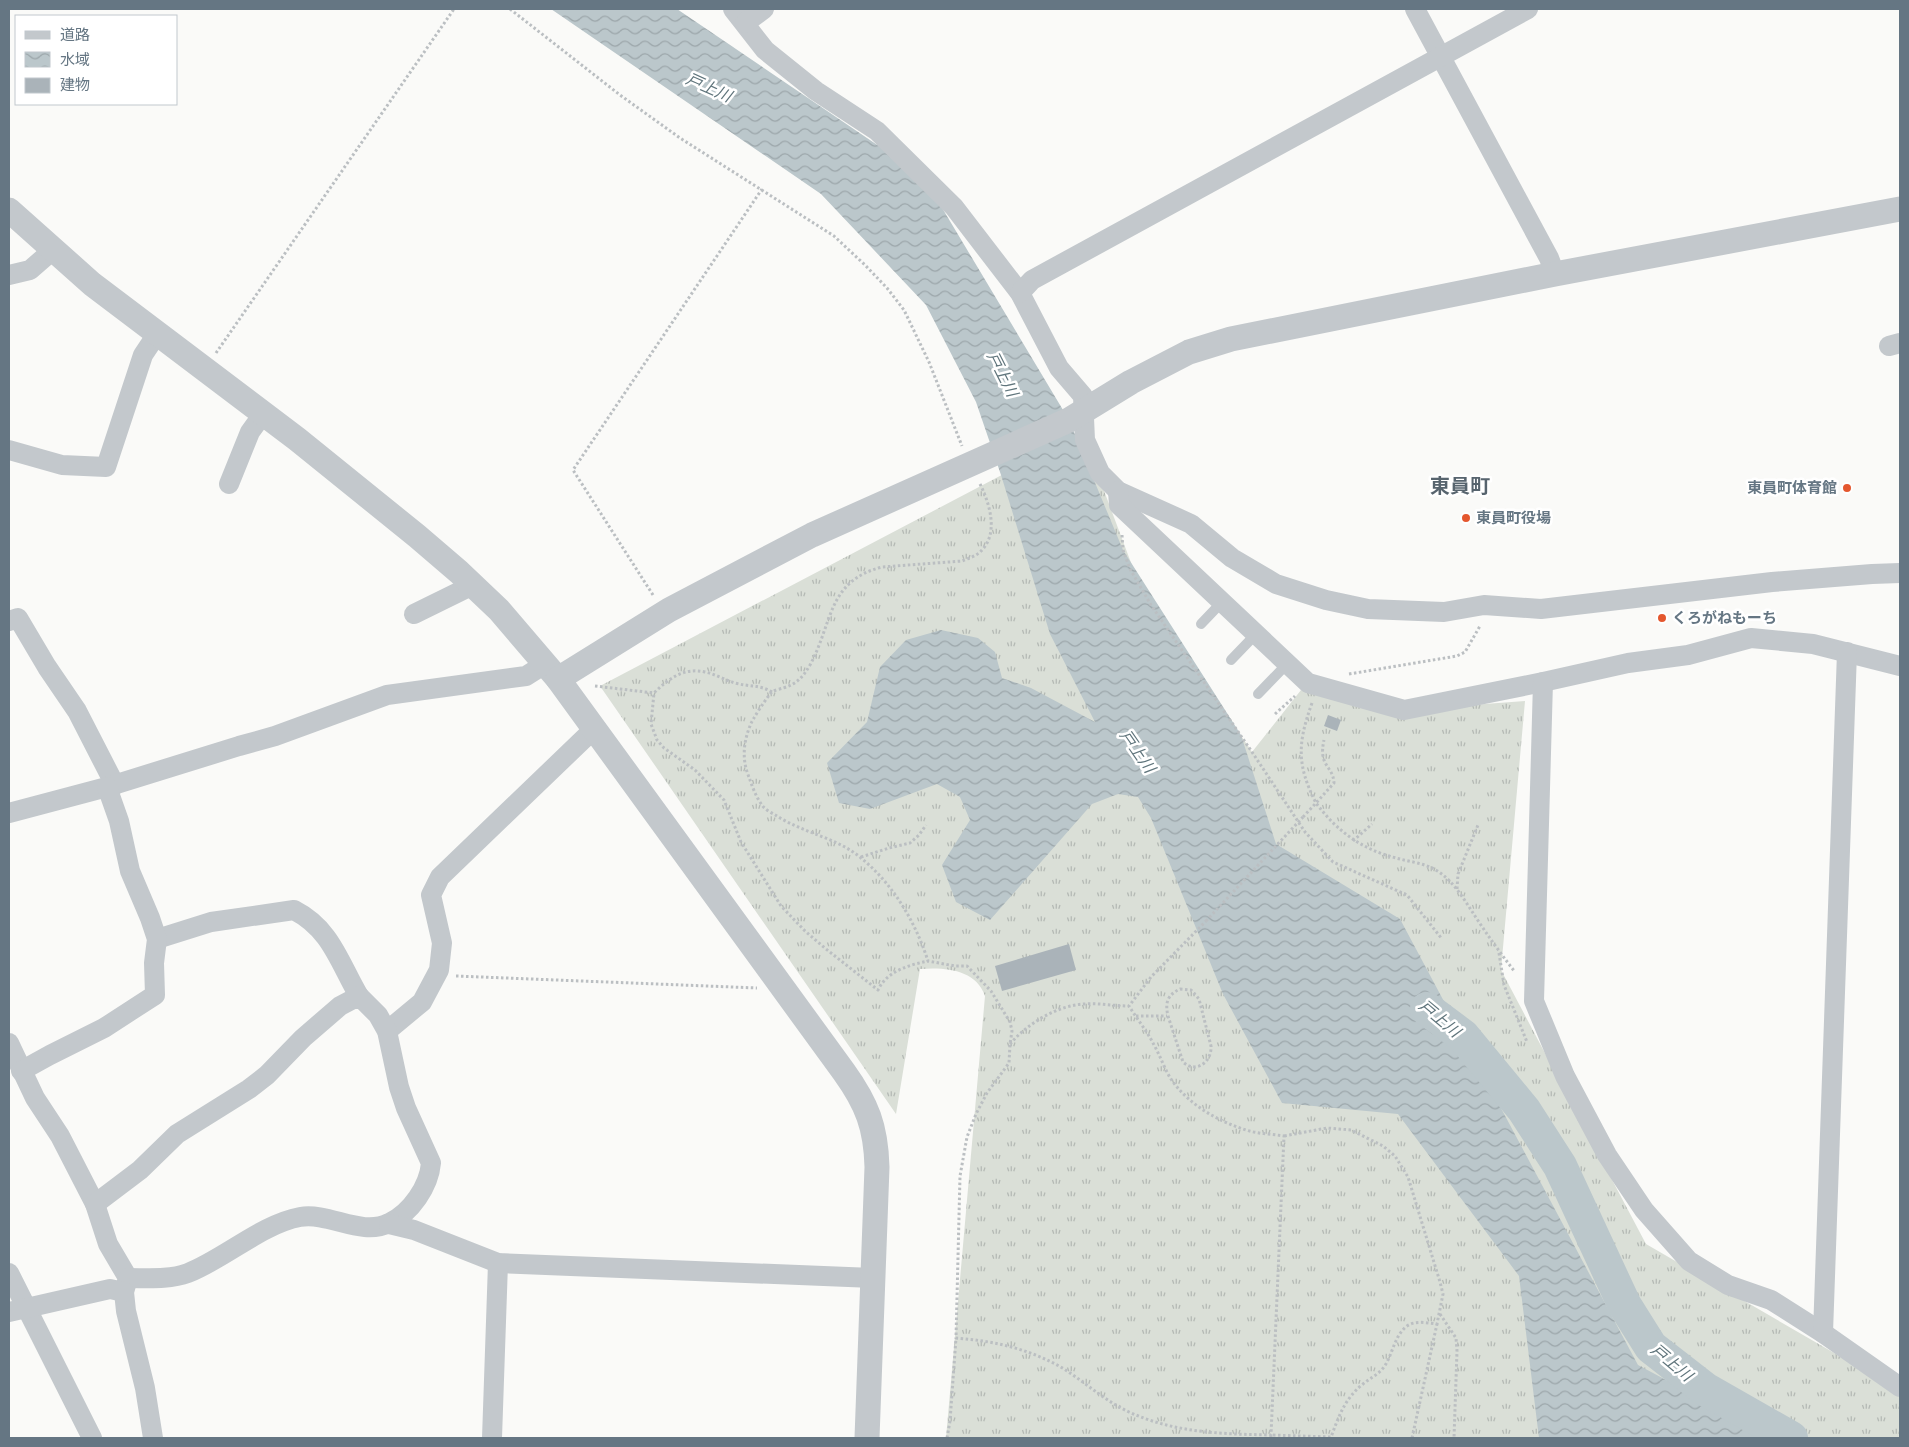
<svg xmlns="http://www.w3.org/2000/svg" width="1909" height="1447" font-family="'Space Grotesk','Noto Sans JP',sans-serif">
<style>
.grass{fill:url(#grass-tufts)}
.water{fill:url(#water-waves)}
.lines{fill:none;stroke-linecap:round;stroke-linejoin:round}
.river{stroke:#bbc7cb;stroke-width:34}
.building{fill:#aab3b9}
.path{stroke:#bbbfc2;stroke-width:3;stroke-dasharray:2.5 2.5;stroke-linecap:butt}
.service{stroke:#c3c8cc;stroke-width:10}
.minor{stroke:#c3c8cc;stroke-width:20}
.tertiary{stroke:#c3c8cc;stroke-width:25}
.path-bridge{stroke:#bbbfc2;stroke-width:3;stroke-dasharray:2.5 2.5;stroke-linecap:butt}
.poi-dot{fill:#e4572e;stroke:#fff;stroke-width:2}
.labels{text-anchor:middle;stroke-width:5;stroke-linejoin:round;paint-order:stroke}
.poi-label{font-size:15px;font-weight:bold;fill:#657683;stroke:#fff;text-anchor:start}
.water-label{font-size:16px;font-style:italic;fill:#60757c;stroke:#fff}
.district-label{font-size:20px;font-weight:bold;fill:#57646e;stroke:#fff}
</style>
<defs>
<pattern id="grass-tufts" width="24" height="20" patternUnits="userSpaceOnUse" patternTransform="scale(1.25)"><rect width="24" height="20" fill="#dadfd7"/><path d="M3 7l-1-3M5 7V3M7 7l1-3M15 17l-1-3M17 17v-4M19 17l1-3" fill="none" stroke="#b4b9b4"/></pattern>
<pattern id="water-waves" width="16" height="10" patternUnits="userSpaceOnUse" patternTransform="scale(1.25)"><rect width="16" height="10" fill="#bbc7cb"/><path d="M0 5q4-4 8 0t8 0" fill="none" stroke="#9ca6aa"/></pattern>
</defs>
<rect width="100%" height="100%" fill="#fafaf8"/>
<path class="grass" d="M 1085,440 L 1139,584 L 1252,752 L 1301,690 L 1404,710 L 1525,701 L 1501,970 L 1646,1244 L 1900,1391 L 1900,1438 L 946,1438 L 985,996 C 976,969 944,967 920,969 L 896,1114 L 600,686 L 1017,467 Z"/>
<polygon class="water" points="551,9 677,9 923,176 1069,420 1123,550 1241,735 1276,844 1400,919 1638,1365 1775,1438 1539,1438 1519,1276 1398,1114 1282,1103 1223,994 1151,818 1138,797 1118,794 1092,804 990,920 956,902 942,865 970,820 960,797 937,784 870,809 839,803 827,763 867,722 880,667 906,640 941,630 978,638 995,652 1002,678 1031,688 1095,722 1050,634 1001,475 976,402 926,305 821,194"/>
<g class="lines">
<polyline class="river" points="1427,1009 1463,1036 1524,1110 1560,1166 1624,1304 1651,1347 1705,1389 1791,1438"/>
</g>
<g class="building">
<polygon points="1328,715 1341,720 1337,731 1324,726"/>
<polygon points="1069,944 1076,970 1002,991 995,966"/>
</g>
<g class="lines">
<g class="path">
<polyline points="510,9 620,95 680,138 834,236 865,265 887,288 904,310 929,362 962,446"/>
<polyline points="216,353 454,9"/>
<path d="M 980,484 C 989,502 999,532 982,550 C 977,556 969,558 962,561 L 882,567 C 827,581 833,623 810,665 C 803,677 797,684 783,688 C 780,689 775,690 772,692 C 769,694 751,721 750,726 C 743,743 742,761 749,777 C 752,786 756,797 762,805 C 765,810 772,813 777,816 C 803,833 838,838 861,858 C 893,884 915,921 928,961 L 955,966 L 967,966 L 991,991 L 1010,1022 L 1012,1031 L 1010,1044 L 1009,1063 L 987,1093 L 976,1114 L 967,1137 L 960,1176 L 956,1338 C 993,1341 1026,1348 1059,1366 C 1083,1380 1103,1400 1129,1412 C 1175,1433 1222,1434 1271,1435 L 1284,1136 C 1272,1134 1258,1134 1246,1130 C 1218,1121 1191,1106 1173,1082 C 1165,1071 1161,1057 1154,1045 C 1147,1031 1137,1019 1129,1006 L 1151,977 L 1206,921"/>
<polyline points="1122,535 1123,550 1130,569 1151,605 1252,752 1305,832 1333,862 1407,895 1442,939"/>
<polyline points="653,595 573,470 762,189"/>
<polyline points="1349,674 1457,656 1465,652 1480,626"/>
<polyline points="595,686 654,693"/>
<path d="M 772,692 C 758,684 749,687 735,683 C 725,680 715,674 705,672 C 684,667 668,679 654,693 L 651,724 L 657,740 L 664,748 L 695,770 L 724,800 L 741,842 L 781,906 L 805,931 L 826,949 L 878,990 C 887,971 909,965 928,961"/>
<path d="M 1312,703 C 1298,742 1296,764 1316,803 L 1334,783 C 1333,765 1318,767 1324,740"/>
<polyline points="1275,714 1295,696"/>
<path d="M 1303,817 L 1316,803 C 1337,831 1361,849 1396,858 C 1410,862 1426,863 1439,872 C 1455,883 1465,901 1475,916 C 1488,936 1501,954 1515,972"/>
<polyline points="1353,841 1372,824"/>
<polyline points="861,857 889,848 910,843 919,835 926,825"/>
<polyline points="1457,889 1458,874 1478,825"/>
<polyline points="1499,953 1504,985 1527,1042"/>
<polyline points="456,976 757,988"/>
<path d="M 1180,989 L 1191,990 L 1199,999 L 1211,1046 C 1212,1062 1196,1074 1183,1062 L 1168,1016 C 1165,1003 1167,995 1180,989 Z"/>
<polyline points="1136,1016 1167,1016"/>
<path d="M 1010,1044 C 1028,1023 1058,1005 1085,1004 C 1100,1003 1114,1006 1129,1006"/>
<polyline points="1440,1314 1456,1338 1457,1351 1454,1438"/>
<polyline points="947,1438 950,1421 956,1338"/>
<path d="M 1271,1438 L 1271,1435 L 1331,1437 C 1339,1416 1345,1398 1363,1384 C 1370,1378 1378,1375 1384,1367 C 1393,1354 1394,1336 1407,1326 C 1416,1320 1427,1323 1437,1324 L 1443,1294 L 1440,1282 L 1408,1177 L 1395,1156 L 1383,1146 L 1351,1130 L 1327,1128 L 1284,1136"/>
<polyline points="1412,1438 1437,1324"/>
</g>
<g class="service">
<polyline points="1201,624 1222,602"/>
<polyline points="1231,660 1256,634"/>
<polyline points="1258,694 1287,664"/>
</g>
<g class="minor">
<polyline points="733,9 765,50 816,91 877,131 954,207 1020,293 1059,368 1083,396 1085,440 1100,473 1118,491 1191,524 1232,558 1276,584 1326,600 1368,609 1444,612 1484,605 1541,609 1772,582 1872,574 1900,573"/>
<polyline points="1415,9 1549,258 1555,274"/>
<polyline points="745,23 764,9"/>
<polyline points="9,275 30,270 53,250"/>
<polyline points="1020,293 1032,280 1528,9"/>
<polyline points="1889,346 1900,343"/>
<polyline points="9,450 62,465 106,467 143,355 157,334"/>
<polyline points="229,484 250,432 263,414"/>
<polyline points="1118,491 1119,505 1308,683 1404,710 1543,682 1628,663 1688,655 1751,638 1813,644 1900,666"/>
<polyline points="414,614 473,585"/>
<polyline points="9,621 18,618 47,667 77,711 115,785"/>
<polyline points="1543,682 1534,1001 1565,1076 1607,1155 1644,1210 1689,1261 1728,1285 1771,1300 1823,1333 1900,1387"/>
<polyline points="9,813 107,787 239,746 275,736 387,695 526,676 545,664"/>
<path d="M 157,939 L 211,922 L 294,910 C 331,929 339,962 359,996"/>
<polyline points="387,1031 422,1002 439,970 442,943 431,895 440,877 595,728"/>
<polyline points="9,1043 35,1098 60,1136 95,1204 108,1244 128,1278 124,1292 126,1311 145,1388 153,1438"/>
<polyline points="21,1071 50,1055 104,1028 155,995 154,963 157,939 150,918 130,871 119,821 107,787"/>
<path d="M 95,1204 L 140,1170 L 177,1134 L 249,1089 L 267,1075 L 303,1038 L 340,1006 L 359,996 L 378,1015 L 387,1031 L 399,1087 L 406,1108 L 431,1163 C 429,1186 411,1213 389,1223 C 361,1237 330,1212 300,1217 C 262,1224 224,1259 188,1273 C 169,1280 148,1278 128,1278"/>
<polyline points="389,1224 414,1230 498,1263 873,1278"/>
<polyline points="9,1273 92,1438"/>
<polyline points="9,1312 110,1289 124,1292"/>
<polyline points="1823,1333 1847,652"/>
<polyline points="492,1438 498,1263"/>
</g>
<g class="tertiary">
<polyline points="9,210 92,284 297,439 417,536 459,572 499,610 558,679"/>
<path d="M 867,1438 L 877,1167 C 876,1127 867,1104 844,1072 L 558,679 L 669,610 L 812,535 L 1069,420 L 1131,382 L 1189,352 L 1231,339 L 1555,274 L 1900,209"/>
</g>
<polyline class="path-bridge" points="1206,921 1303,817"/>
</g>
<g class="poi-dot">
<circle cx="1847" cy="488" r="5"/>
<circle cx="1466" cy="518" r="5"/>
<circle cx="1662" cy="618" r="5"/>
</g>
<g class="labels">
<g class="poi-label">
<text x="1837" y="493" text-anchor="end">東員町体育館</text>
<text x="1476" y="523">東員町役場</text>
<text x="1672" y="623">くろがねもーち</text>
</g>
<g class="water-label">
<text transform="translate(709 87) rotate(24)" y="6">戸上川</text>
<text transform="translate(1003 374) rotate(63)" y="6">戸上川</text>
<text transform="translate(1138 751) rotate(55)" y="6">戸上川</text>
<text transform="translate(1440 1018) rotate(40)" y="6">戸上川</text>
<text transform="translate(1672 1362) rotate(40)" y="6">戸上川</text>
</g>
<g class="district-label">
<text x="1460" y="493">東員町</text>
</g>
</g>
<rect width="1909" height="1447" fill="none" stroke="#657683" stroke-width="20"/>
<rect x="15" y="15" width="162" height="90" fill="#ffffff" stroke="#c1c8cd"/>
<rect x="25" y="31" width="25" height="8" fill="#c3c8cc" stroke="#c1c8cd"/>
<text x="60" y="40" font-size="15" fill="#657683">道路</text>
<rect x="25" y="52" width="25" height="15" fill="url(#water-waves)" stroke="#c1c8cd"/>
<text x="60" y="65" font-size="15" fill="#657683">水域</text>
<rect x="25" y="78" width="25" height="15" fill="#aab3b9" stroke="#c1c8cd"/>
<text x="60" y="90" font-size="15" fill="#657683">建物</text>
</svg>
